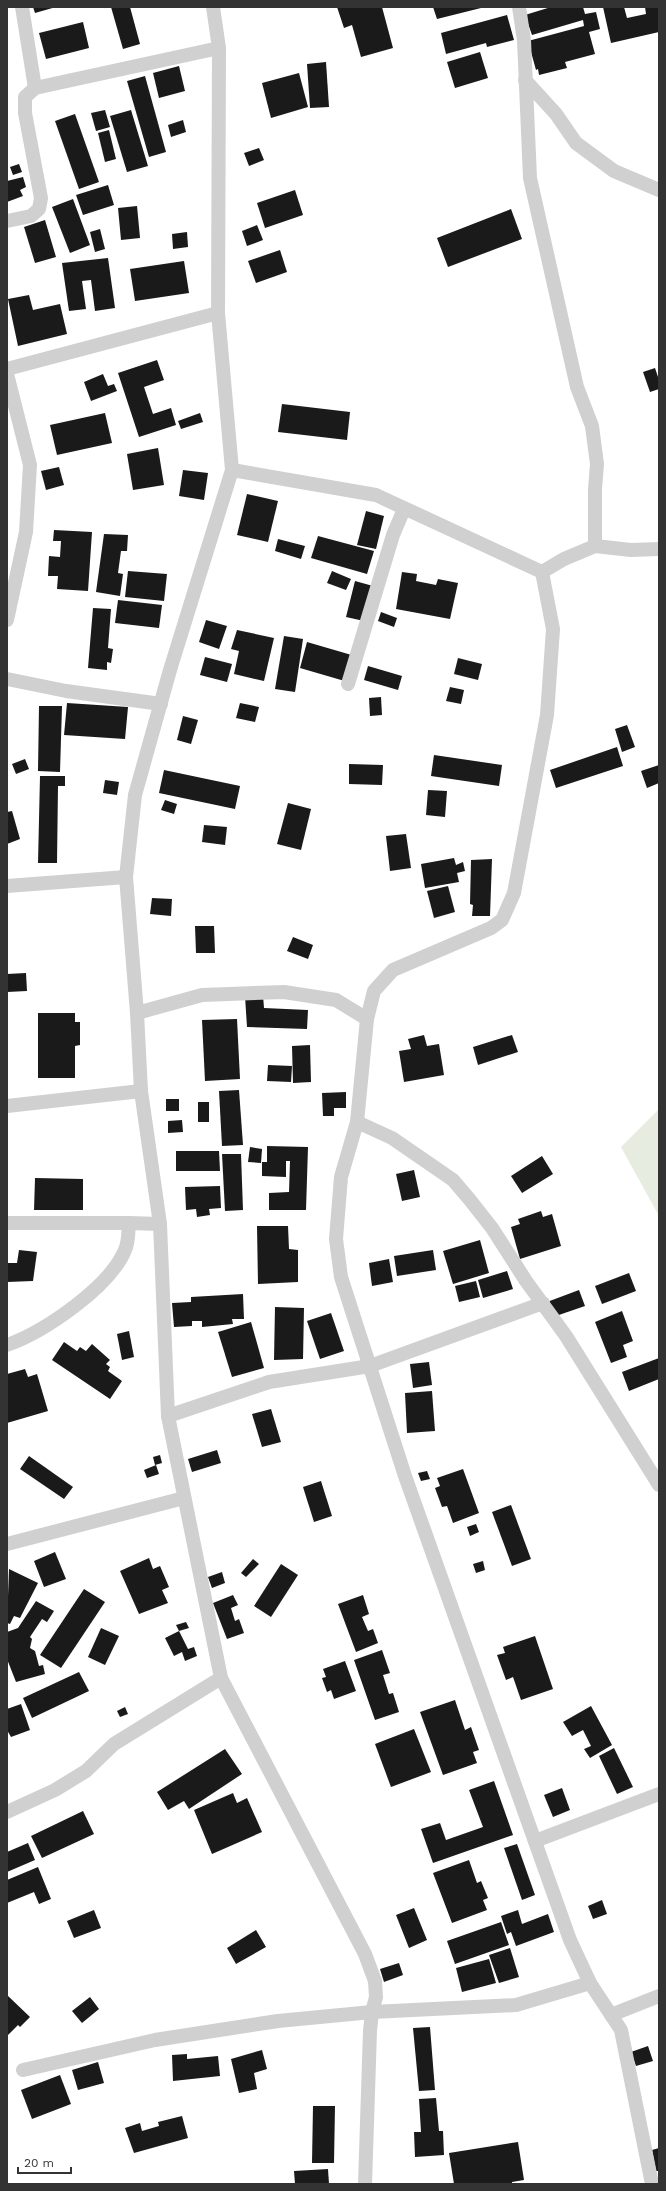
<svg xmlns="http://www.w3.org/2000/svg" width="666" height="2191" font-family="'Work Sans',sans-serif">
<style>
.green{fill:#e6ecdf}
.building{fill:#1a1a1a}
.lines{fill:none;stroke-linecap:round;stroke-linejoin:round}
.street{stroke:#d0d0d0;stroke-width:14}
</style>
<rect width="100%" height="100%" fill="#fff"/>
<polygon class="green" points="659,1109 659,1216 621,1147"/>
<g class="building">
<polygon points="33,7 56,7 35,13"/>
<polygon points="111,7 130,7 140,44 123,49"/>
<polygon points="337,7 382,7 393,48 361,57 352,25 344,28"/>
<polygon points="433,7 481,7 481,8 437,19"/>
<polygon points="551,7 583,7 585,14 596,12 600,29 589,32 595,54 565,62 567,68 539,75 538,69 536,70 528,41 584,26 583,20 532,35 525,15"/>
<polygon points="603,7 624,7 627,18 646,14 645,7 659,7 659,32 611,43"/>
<polygon points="507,15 514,40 487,47 486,43 446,54 441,33"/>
<polygon points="83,22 89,48 46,59 39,33"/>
<polygon points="480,52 488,78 455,88 447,62"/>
<polygon points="326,62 329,107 310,108 307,64"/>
<polygon points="179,66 185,91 159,98 153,73"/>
<polygon points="299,73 308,107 271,118 262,83"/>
<polygon points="145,76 166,152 149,157 127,81"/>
<polygon points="105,110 110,127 96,131 91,113"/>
<polygon points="131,110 148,166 127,172 110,116"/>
<polygon points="75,114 99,182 79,189 55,121"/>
<polygon points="183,120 186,132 171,137 168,125"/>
<polygon points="109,130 116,159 105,162 98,133"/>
<polygon points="259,148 264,160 249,166 244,153"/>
<polygon points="19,164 22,172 13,175 10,167"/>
<polygon points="23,177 26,187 20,190 23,196 7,202 7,181"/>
<polygon points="108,185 114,205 83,215 76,195"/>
<polygon points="295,190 303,215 265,228 257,203"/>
<polygon points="73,199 90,245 70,253 52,207"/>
<polygon points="137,206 140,238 121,240 118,208"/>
<polygon points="511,209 522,239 448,267 437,238"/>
<polygon points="45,220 56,257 35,263 24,227"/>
<polygon points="257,225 263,240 247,246 242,231"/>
<polygon points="100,229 105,249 95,252 90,232"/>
<polygon points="187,232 188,247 173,249 172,234"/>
<polygon points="280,250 287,272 256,283 248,261"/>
<polygon points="108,258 115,308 95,311 91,280 82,281 86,309 69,311 62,263"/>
<polygon points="184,261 189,293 135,301 130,269"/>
<polygon points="29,295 33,310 60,304 67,334 18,346 8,299"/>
<polygon points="157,360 164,380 144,387 153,414 171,408 176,425 139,437 118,373"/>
<polygon points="655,368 659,380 659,389 650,392 643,372"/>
<polygon points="103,374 108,386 114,384 117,391 91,401 84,382"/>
<polygon points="282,404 350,412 347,440 278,432"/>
<polygon points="105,413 112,443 57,455 50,425"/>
<polygon points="200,413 203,422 181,429 178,421"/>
<polygon points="158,448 164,485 133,490 127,454"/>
<polygon points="59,467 64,485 46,490 41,471"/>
<polygon points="183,470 208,473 204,500 179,496"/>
<polygon points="247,494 278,501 268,542 237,535"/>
<polygon points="366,511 384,516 376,549 357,545"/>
<polygon points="54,530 92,532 88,591 57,589 58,576 48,576 49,556 60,557 61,541 53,541"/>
<polygon points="104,534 128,535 127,551 121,551 118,573 123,574 120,596 96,592"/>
<polygon points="318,536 374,551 367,574 311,558"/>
<polygon points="278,539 305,546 301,559 275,551"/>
<polygon points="128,571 167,574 164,601 125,597"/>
<polygon points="332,571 351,579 346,590 327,583"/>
<polygon points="402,572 417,574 416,581 436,585 438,579 458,583 450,619 396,609"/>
<polygon points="355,581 373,586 364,621 346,617"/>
<polygon points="118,600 162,605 159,628 115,623"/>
<polygon points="93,608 111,609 108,648 113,649 111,663 107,662 107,670 88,668"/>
<polygon points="381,612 397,618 394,627 378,621"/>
<polygon points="206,620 227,626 219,649 199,642"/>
<polygon points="237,630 274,638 264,681 234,674 239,651 231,649"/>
<polygon points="284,636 303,639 295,692 275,689"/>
<polygon points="307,642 355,656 348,682 300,668"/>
<polygon points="205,657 232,664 227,682 200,675"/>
<polygon points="458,658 482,664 478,680 454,674"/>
<polygon points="368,666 402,676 398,690 364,680"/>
<polygon points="450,687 464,690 461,704 446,701"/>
<polygon points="381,697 382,715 370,716 369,698"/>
<polygon points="67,703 128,707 125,739 64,735"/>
<polygon points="240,703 259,707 255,722 236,718"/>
<polygon points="39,706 62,706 60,772 38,771"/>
<polygon points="183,716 198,720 191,744 177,740"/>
<polygon points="627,725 635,747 622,752 615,729"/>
<polygon points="617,747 623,766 556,788 550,770"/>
<polygon points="434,755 502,765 499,786 431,776"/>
<polygon points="25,759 29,769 16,774 12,764"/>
<polygon points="349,764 383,765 382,785 349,784"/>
<polygon points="659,765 659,783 647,788 641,771"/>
<polygon points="164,770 240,786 235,809 159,793"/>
<polygon points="40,776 65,776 65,786 58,786 57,863 38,863"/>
<polygon points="105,780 119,782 117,795 103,793"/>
<polygon points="428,790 447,791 445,817 426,815"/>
<polygon points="165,800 177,804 174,814 161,810"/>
<polygon points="288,803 311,809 301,850 277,844"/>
<polygon points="12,811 20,839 7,844 7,812"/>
<polygon points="204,825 227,827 225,845 202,842"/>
<polygon points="406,834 411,868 390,871 386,836"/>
<polygon points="454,858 456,865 463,862 465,871 457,873 459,882 425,888 421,864"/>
<polygon points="492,859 490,916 472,916 473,905 470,904 471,860"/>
<polygon points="448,886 455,912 434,918 427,891"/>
<polygon points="152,898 172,899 171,916 150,914"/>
<polygon points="195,926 214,926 215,953 196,953"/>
<polygon points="293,937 313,945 308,959 287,951"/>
<polygon points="26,973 27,991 7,992 7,974"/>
<polygon points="263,995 264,1008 308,1010 307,1029 247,1027 245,996"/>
<polygon points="38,1013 75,1013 75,1022 80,1022 80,1045 75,1046 75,1078 38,1078"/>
<polygon points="237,1019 240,1079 205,1081 202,1020"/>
<polygon points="424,1035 427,1046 439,1044 444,1075 404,1082 399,1051 411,1049 408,1039"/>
<polygon points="512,1035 518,1052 478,1065 473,1047"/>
<polygon points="310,1045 311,1082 293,1083 292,1046"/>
<polygon points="268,1065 292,1066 291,1082 267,1081"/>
<polygon points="239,1090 243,1145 222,1146 219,1091"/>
<polygon points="346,1092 346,1108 334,1108 334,1116 323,1116 322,1093"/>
<rect x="166" y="1099" width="13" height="12"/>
<rect x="198" y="1102" width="11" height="20"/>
<polygon points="182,1120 183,1132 168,1133 168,1121"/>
<polygon points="267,1146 308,1147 306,1210 269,1210 269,1193 289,1192 290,1161 286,1161 286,1177 262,1176 262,1162 267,1162"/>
<polygon points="250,1147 262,1149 261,1163 248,1162"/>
<polygon points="176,1151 219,1151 220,1171 176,1171"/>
<polygon points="222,1154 241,1154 243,1210 225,1211"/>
<polygon points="542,1156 553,1174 522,1193 511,1176"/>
<polygon points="414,1170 420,1197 402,1201 396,1174"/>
<polygon points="35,1178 83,1179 83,1210 34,1210"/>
<polygon points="220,1186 221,1208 209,1209 210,1215 197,1217 196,1209 186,1210 185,1187"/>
<polygon points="541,1211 543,1217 552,1214 561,1246 520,1259 511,1227 520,1224 518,1219"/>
<polygon points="257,1226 288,1226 289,1249 298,1250 298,1282 258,1284"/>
<polygon points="480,1240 489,1273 453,1284 443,1251"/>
<polygon points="19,1250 37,1252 33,1281 7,1282 7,1263 17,1263"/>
<polygon points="433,1250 436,1270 397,1276 394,1256"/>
<polygon points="389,1259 393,1282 372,1286 369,1263"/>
<polygon points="507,1271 513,1289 483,1298 478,1280"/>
<polygon points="629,1273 636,1291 602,1304 595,1286"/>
<polygon points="476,1281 480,1297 459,1302 455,1286"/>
<polygon points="579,1290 585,1306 553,1317 547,1302"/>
<polygon points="243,1294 244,1319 232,1319 233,1324 202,1327 202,1321 192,1321 192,1326 174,1327 172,1303 191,1302 191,1297"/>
<polygon points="275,1307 304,1308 303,1359 274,1360"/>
<polygon points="622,1311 633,1341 623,1345 627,1357 611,1363 595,1322"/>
<polygon points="331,1313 344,1351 320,1359 307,1321"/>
<polygon points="251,1322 264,1368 232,1377 218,1332"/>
<polygon points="129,1331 134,1357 122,1360 117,1334"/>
<polygon points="64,1342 77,1351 80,1347 86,1351 92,1344 110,1360 106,1364 110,1367 108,1371 122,1381 110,1399 52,1360"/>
<polygon points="659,1358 659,1379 629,1391 622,1372"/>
<polygon points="429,1362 432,1385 413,1388 410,1364"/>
<polygon points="25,1369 28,1377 37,1374 48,1411 7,1423 7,1374"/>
<polygon points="432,1391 435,1431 407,1433 405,1393"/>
<polygon points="271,1409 281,1442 262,1447 252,1414"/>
<polygon points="217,1450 221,1463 192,1472 188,1459"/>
<polygon points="160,1455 162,1463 155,1465 153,1457"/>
<polygon points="29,1456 73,1487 64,1499 20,1469"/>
<polygon points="156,1465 159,1474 147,1478 144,1470"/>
<polygon points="463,1469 479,1513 453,1523 447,1506 442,1507 435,1488 440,1486 437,1478"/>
<polygon points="427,1471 430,1479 421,1481 418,1473"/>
<polygon points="321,1481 332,1516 314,1522 303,1487"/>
<polygon points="511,1505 531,1559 512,1566 492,1512"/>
<polygon points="476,1524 479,1532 470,1536 467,1527"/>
<polygon points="55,1552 66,1579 44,1587 34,1561"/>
<polygon points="149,1558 153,1569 160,1566 169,1587 162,1590 168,1603 139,1614 120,1571"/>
<polygon points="253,1559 259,1564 246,1577 241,1573"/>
<polygon points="483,1561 485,1570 476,1573 473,1564"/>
<polygon points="281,1564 298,1575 271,1617 254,1606"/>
<polygon points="9,1569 38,1583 20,1618 14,1616 10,1624 7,1623"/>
<polygon points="222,1572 225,1583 212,1588 208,1577"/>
<polygon points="84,1589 105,1602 61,1668 40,1655"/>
<polygon points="233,1595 238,1605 231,1608 235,1621 239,1619 244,1633 227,1639 213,1603"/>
<polygon points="363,1595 369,1614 362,1617 368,1631 373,1629 378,1643 356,1652 338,1604"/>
<polygon points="36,1601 54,1611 47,1622 42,1619 30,1637 32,1639 30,1648 35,1651 39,1666 43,1665 45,1674 16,1682 7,1659 7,1632 18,1628"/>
<polygon points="186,1622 189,1628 179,1631 176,1625"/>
<polygon points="101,1628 119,1636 105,1665 88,1657"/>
<polygon points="179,1631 188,1649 194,1647 197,1656 185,1661 182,1652 174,1656 165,1638"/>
<polygon points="535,1636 553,1689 521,1700 513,1677 506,1680 497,1655 505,1653 503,1647"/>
<polygon points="382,1650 390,1673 383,1675 389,1694 393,1693 399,1712 375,1720 354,1660"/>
<polygon points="345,1661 356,1691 334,1699 331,1690 327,1692 322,1678 326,1677 323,1669"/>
<polygon points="79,1672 89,1691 32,1718 23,1698"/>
<polygon points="455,1700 465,1730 471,1727 479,1750 473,1752 477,1763 443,1775 420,1712"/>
<polygon points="21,1704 30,1730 11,1737 7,1730 7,1709"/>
<polygon points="591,1706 612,1745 590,1758 584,1749 591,1746 583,1730 572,1736 563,1722"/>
<polygon points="125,1707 128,1714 120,1717 117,1711"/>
<polygon points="414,1729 431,1772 391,1787 375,1744"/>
<polygon points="614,1748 633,1787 617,1794 599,1756"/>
<polygon points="225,1749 242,1774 189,1809 184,1801 168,1810 157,1792"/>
<polygon points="494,1781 513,1835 433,1863 421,1829 440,1823 446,1840 483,1827 469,1790"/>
<polygon points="562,1788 570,1810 553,1817 544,1795"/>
<polygon points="233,1793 237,1803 247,1798 262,1832 212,1854 194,1810"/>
<polygon points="83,1811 94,1834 42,1858 31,1836"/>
<polygon points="28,1843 35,1860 7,1872 7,1852"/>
<polygon points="517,1844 535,1895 522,1900 504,1848"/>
<polygon points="469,1860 477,1883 481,1881 488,1898 483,1900 487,1910 452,1923 433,1873"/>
<polygon points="38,1867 51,1899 39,1904 34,1892 7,1903 7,1880"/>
<polygon points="602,1900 607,1914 593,1919 588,1906"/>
<polygon points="414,1908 427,1940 409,1948 396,1915"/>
<polygon points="94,1910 101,1928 74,1938 67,1921"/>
<polygon points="518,1910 522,1924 548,1914 554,1932 516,1946 511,1932 507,1934 501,1916"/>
<polygon points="501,1922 509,1945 455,1964 447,1941"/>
<polygon points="256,1930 266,1947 236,1964 227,1948"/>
<polygon points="510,1948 519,1977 499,1983 489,1955"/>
<polygon points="489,1959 496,1983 462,1992 456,1968"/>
<polygon points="399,1963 403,1975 384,1982 380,1969"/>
<polygon points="7,1995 30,2017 20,2027 18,2025 7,2036"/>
<polygon points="90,1997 99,2009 82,2023 72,2011"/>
<polygon points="430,2027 435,2090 419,2091 413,2028"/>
<polygon points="648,2046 653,2061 636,2066 631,2052"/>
<polygon points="262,2050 267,2069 254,2073 257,2089 239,2093 231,2059"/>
<polygon points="187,2054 187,2059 218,2056 220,2076 173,2081 172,2055"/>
<polygon points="98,2062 104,2083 78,2090 72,2070"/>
<polygon points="60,2075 71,2104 32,2119 21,2090"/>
<polygon points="436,2098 439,2131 443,2131 444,2155 415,2157 414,2132 421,2132 419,2099"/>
<polygon points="313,2106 335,2106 334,2163 312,2163"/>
<polygon points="182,2116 188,2138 134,2153 125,2128 140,2123 142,2131 159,2126 158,2122"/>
<polygon points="518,2142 524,2180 512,2182 512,2184 454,2184 449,2153"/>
<polygon points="659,2148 659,2171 656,2171 652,2150"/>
<polygon points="328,2169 329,2184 295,2184 294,2171"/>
</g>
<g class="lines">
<g class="street">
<polyline points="22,7 35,88"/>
<polyline points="519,7 524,40 530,178 577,387 592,426 597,464 595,489 595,546 564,559 542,572"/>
<polyline points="525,80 556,114 576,143 614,171 659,190"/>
<polyline points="7,221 31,216 39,209 41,198 25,113 25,97 35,88 219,48"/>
<polyline points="218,313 232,470 170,670 135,795 126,877 137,1013 141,1091 160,1224 168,1416 221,1678 365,1954 375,1981 376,1997 372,2012 370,2031 365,2184"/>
<polyline points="7,369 218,313 219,48 213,7"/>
<polyline points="7,374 30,465 26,532 7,620"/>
<polyline points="232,470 376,495 542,572"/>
<polyline points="595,546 631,550 659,549"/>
<polyline points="542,572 553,629 547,715 514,893 502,920 491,928 393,970 374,991 367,1019 357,1122 341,1177 336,1239 341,1277 405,1476 570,1940 590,1983 621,2030 652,2184"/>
<polyline points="7,679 66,691 161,704"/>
<polyline points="348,684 393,535 404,509"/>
<polyline points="7,886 126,877"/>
<polyline points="137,1013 202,995 284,992 336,1000 367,1019"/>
<polyline points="7,1106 141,1091"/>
<polyline points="357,1122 392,1138 453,1180 470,1200 492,1228 526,1281 566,1336 659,1485"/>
<polyline points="7,1223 129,1223 160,1224"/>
<path d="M 7,1345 C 44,1332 110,1287 125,1250 C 129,1242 128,1231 129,1223"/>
<polyline points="168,1416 269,1382 370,1366 543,1303"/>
<polyline points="7,1544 184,1498"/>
<polyline points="7,1812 55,1790 86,1771 114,1744 221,1678"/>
<polyline points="535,1841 659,1794"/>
<polyline points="611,2015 659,1996"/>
<polyline points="23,2070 155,2040 278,2021 372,2012 516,2005 590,1983"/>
</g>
</g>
<rect width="666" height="2191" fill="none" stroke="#333333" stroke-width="16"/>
<path d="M18 2167v6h53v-6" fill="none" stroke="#333333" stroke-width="2"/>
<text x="24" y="2167" font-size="12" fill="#333333" stroke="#ffffff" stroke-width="3" paint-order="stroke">20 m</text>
</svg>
